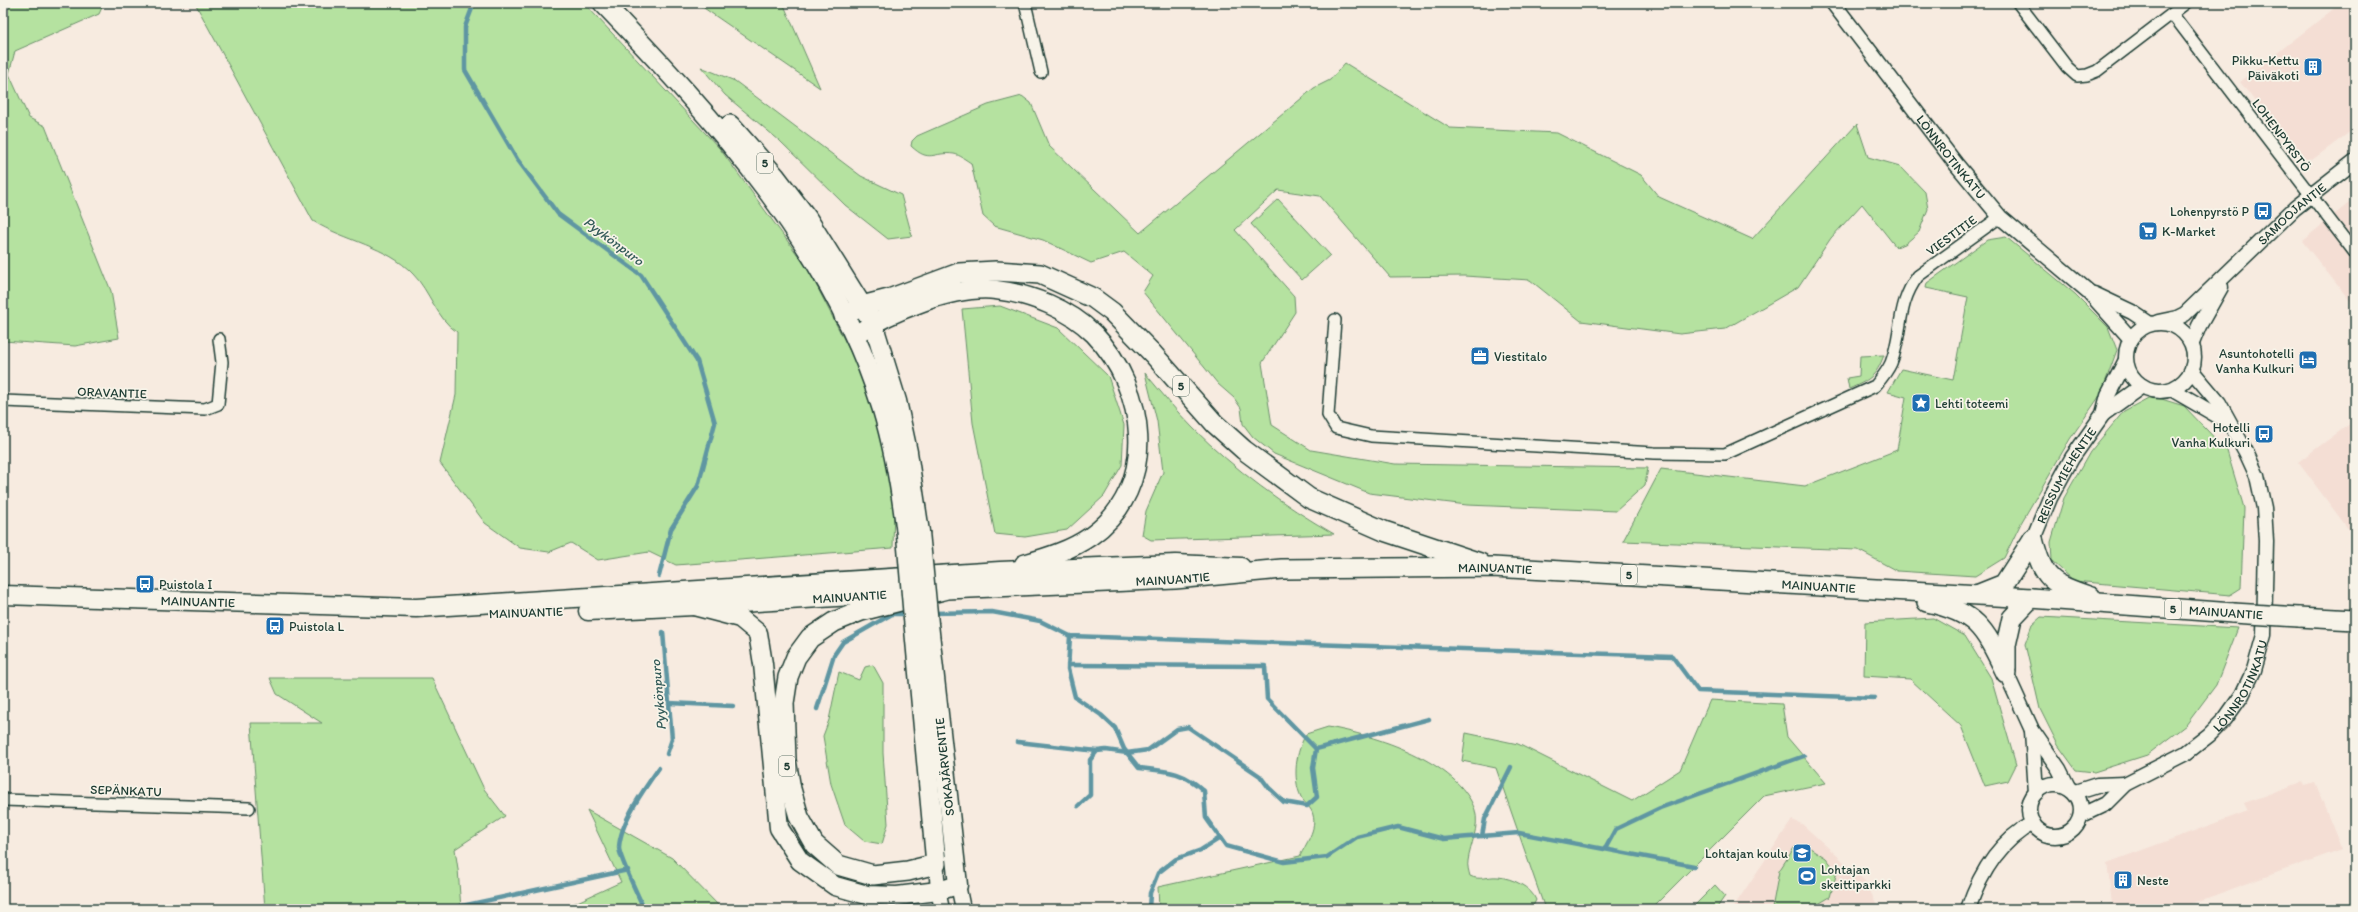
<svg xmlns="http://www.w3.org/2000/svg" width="2358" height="912" font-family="Itim,sans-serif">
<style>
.built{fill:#f4ded4}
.green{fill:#b5e2a0;stroke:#6a906a}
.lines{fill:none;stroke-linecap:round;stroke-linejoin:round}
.stream{stroke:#5f96a2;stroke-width:4.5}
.minor-casing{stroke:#1f3d34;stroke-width:14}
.tertiary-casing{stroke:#1f3d34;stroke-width:17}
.primary-casing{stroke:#1f3d34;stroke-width:21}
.trunk-casing{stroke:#1f3d34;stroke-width:22}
.minor{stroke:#f7f3e8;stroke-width:11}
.tertiary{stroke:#f7f3e8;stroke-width:14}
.primary{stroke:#f7f3e8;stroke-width:18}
.trunk{stroke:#f7f3e8;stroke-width:19}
.primary-bridge-casing{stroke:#1f3d34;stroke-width:21;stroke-linecap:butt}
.trunk-bridge-casing{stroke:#1f3d34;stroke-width:22;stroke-linecap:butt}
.primary-bridge{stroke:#f7f3e8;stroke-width:18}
.trunk-bridge{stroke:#f7f3e8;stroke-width:19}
.labels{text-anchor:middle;stroke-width:3.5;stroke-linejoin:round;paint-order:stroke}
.shield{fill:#f7f3e8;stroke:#60746a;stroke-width:1}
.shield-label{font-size:12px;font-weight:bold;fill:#1f3d34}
.poi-label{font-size:13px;fill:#1f3d34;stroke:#f7f3e8;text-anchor:start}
.street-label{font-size:13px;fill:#1f3d34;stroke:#f7f3e8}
.water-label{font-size:14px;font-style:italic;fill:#345b59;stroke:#f7f3e8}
</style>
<rect width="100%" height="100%" fill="#f7ebe0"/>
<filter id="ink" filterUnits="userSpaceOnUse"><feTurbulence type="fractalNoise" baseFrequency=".025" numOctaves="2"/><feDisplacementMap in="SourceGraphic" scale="8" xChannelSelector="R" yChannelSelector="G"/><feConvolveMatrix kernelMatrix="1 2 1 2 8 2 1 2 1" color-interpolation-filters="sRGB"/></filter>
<g filter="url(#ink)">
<g class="built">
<polygon points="2341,3 2355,3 2355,128 2312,160 2298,157 2240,82"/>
<polygon points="2355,198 2355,307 2302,241"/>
<polygon points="2355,420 2355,538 2298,462"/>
<polygon points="2302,782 2304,786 2315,783 2342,849 2177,909 2105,909 2103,907 2112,903 2107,863 2248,811 2244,803"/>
<polygon points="1792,820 1802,824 1865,881 1879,909 1732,909"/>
</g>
<g class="green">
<polygon points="3,3 104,3 99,14 15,51 9,74 29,118 45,126 111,291 119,338 75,346 3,341"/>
<path d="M 195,3 L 584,3 L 720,149 L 808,269 L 854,359 L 877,421 L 894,506 L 893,548 L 676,565 L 649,552 L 598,560 L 571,543 L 549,552 L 520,548 L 485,523 L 440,463 L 456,395 L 457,332 C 436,318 430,291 413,274 C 387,246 345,241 313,221 Z"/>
<polygon points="697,3 783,3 820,88 701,6"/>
<path d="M 1345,63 L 1450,128 L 1557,133 L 1641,175 L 1659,197 L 1752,239 L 1857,124 L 1868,157 L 1900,166 L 1925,192 L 1928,209 L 1919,232 L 1905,244 L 1896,247 L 1862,204 L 1831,238 L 1798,287 L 1725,329 L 1680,334 L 1581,321 L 1530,280 L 1464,276 L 1390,277 L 1320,196 L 1278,190 L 1235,230 L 1294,296 L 1295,312 L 1262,363 L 1272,425 L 1311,450 L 1395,464 L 1648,468 L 1645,485 L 1616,511 L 1467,505 L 1369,493 L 1274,454 L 1253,437 L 1243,424 L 1241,408 L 1234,398 L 1218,384 L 1143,292 L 1153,276 L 1124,252 L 1091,263 L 1043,240 L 994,226 L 983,216 L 971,163 C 966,160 960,155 954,154 C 933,151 930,164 911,146 L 912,141 L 917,136 L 988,105 L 1022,96 L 1031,103 L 1049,146 L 1140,233 L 1314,88 L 1330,80 Z"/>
<polygon points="701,67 735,81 861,176 901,195 912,236 888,239 845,205 780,141 725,95"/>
<polygon points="1278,199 1330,255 1302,280 1251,224"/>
<polygon points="2006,237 2075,294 2108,327 2117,350 2101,394 2070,439 2021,523 2004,558 1975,576 1897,571 1858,550 1623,541 1661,469 1805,486 1897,450 1906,397 1888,392 1901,369 1953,380 1968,297 1926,288 1927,283 1987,240"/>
<polygon points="1000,306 1058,328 1108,376 1124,425 1122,465 1104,496 1067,530 1025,537 995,534 973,423 962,309"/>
<path d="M 1884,355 C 1876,377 1869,380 1849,389 L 1847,378 L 1859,376 L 1860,356 Z"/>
<path d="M 1145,373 C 1161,392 1176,411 1193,428 C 1235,470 1283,505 1334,534 L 1151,540 L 1142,535 L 1146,511 L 1163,472 L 1157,421 Z"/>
<polygon points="2152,396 2184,406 2227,451 2244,508 2241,588 2230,595 2074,581 2052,561 2051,542 2064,498 2090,452 2124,411"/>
<polygon points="2041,617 2238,628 2216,685 2186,725 2147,755 2094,772 2076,770 2058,745 2040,709 2025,644 2032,625"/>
<polygon points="1933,618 1965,636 1991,678 2016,765 2008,781 1985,786 1961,726 1910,679 1864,676 1865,622"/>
<polygon points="873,665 883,683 883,753 888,824 882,844 864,841 845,825 831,784 823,736 829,720 839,672 859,680 865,667"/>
<polygon points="270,678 432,678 484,789 505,816 455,849 458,869 461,909 265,909 251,723 322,723 277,694"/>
<polygon points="1710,700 1782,704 1787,737 1826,783 1764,796 1651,909 1545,909 1496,768 1462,761 1466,733 1518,744 1632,801 1680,770"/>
<path d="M 1328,727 C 1374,735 1458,761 1475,810 C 1480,827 1470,845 1468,861 C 1467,866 1469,872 1470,876 C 1480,881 1487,876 1498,877 C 1512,878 1531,887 1536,900 L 1532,908 L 1453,909 L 1435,906 L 1409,909 L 1159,909 L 1158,887 L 1300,856 C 1306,844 1317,829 1313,815 C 1312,808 1304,803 1301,797 C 1292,777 1296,752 1306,734 Z"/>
<polygon points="587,810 672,858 722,909 562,909 621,882"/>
<polygon points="1807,846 1826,858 1837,872 1830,897 1810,909 1772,909 1779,871 1794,848"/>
<polygon points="1715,885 1725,896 1716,909 1691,909"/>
</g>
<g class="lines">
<g class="stream">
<polyline points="474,3 465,27 465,70 517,159 558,214 641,275 697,361 715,423 698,486 671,529 659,576"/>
<polyline points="931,613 992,612 1040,621 1070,636 1672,656 1698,691 1875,698"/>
<polyline points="663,632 672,739 667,754"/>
<path d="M 1070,636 L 1068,669 L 1075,697 L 1101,715 L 1115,728 L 1124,749 L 1139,768 C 1167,771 1183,771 1204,791 L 1206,818 L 1226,846 L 1284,862 L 1327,857 L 1357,837 L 1398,827 L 1444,839 L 1519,833 L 1694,866"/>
<polyline points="1068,665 1265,666 1267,699 1316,749 1429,719"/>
<polyline points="669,703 733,706"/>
<polyline points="817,709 834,655 843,642 892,614 908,614"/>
<polyline points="1018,742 1097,751"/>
<polyline points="1078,806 1090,795 1090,760 1097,751 1106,750 1127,753 1148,750 1177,729 1188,727 1260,776 1269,788 1284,802 1307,806 1317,797 1313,768 1316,749"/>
<polyline points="1482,836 1485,819 1511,767"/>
<polyline points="1605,849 1616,829 1660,808 1804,756"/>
<polyline points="448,909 628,870"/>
<path d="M 644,909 C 640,899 618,855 619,847 C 621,821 644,789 659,768"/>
<polyline points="1149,909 1150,893 1158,873 1176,859 1201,850 1220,838"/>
</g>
<defs>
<g id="minor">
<polyline points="1025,3 1041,72"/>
<polyline points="2018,3 2067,67 2077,76 2087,75 2097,71 2186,3"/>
<polyline points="2173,15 2355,253"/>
<path d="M 1335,320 L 1328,415 L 1336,428 L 1371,436 L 1654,453 L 1725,454 L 1875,386 C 1881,379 1887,372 1891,363 C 1903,333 1896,305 1918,276 L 2000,217"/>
<polyline points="3,401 205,409 218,404 222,362 219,339"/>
<polyline points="3,800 249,808"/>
</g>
<g id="tertiary">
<path id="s1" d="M 1833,3 L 1956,164 L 2000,217 L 2089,292 L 2131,339"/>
<polyline points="2094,294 2132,312 2150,324"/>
<path id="s2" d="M 2158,322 L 2177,318 L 2185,314 L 2295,208 L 2355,161"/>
<circle cx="2160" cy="357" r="34"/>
<polyline points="2192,343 2199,326 2221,287"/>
<polyline points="2173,390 2228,422"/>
<polyline points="2103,414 2142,386"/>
<path id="s3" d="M 2033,539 L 2050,498 L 2072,458 L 2103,414 L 2108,395 L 2125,362"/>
<polyline points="2006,673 2032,730 2059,769 2068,787"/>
<polyline points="2032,731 2036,793"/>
<circle cx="2055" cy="810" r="26"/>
<polyline points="2075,792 2097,785 2125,784"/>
<path id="s4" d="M 2082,815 L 2105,804 L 2125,784 L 2186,753 L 2209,735 L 2225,719 L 2242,695 L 2254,670 L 2264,635 L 2266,541 L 2264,508 L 2257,476 L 2246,452 L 2219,403 L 2192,371"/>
<polyline points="936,864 938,891 942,909"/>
<polyline points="958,885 963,909"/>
<path d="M 1968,909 C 1980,873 1999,841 2033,823"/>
</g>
<g id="primary">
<polyline points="867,314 873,323 897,401 908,452 920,532"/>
<path d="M 855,335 C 889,312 954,285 996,290 C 1031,294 1069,309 1094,334 C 1147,389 1160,487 1091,536 C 1071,550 1048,557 1024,564"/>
<path id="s5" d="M 3,595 L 416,608 L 1000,571 L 1176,564 L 1241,567"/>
<polyline points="694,606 740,618 758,633 763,664 779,828 800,861 835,886 867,895 897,896 938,891 958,885 929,624"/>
<path id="s6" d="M 588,611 L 694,606 L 916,592"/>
</g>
<g id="trunk">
<path d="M 603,3 C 716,121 833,248 882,408 C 894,448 901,489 906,530"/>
<polyline points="730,125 775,176 807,218 862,306"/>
<polyline points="844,316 862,306 889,299 959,273 996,271 1040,274 1093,298 1112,312 1153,354 1215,424 1244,450 1309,498 1384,531 1480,563"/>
<path d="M 2033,539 C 2044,581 2051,583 2091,597"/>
<polyline points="1979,594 2004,584 2033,539"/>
<path d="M 1927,602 C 1978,613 1984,628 2006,673"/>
<polyline points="2299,617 2355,620"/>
<path id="s7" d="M 914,624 L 936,864 L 908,871 L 873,875 L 838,865 L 814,844 L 799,817 L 791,789 L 786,760 L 784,703 L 788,677 L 796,657 L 810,638 L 834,622 L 861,611 L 947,589 L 1175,579 L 1282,569 L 1493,567 L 2031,598 L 2233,613"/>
<polyline points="2006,669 2006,645 2012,618 2031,598"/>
</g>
</defs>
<use href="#minor" class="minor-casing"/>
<use href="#tertiary" class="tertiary-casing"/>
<use href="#primary" class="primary-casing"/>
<use href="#trunk" class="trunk-casing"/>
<use href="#minor" class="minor"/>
<use href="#tertiary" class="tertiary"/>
<use href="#primary" class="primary"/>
<use href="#trunk" class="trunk"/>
<defs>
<polyline id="primary-bridge" points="920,532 929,624"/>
<g id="trunk-bridge">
<polyline points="906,530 914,624"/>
<polyline points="2233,613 2299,617"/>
</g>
</defs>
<use href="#primary-bridge" class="primary-bridge-casing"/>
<use href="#trunk-bridge" class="trunk-bridge-casing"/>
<use href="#primary-bridge" class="primary-bridge"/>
<use href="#trunk-bridge" class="trunk-bridge"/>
</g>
</g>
<defs>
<symbol id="building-square" viewBox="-11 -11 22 22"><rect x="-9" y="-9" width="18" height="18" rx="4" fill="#1f6fb2" stroke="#f7f3e8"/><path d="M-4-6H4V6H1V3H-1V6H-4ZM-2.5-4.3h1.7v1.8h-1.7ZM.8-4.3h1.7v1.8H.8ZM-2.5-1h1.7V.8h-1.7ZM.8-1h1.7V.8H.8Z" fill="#fff"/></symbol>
<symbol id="bus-square" viewBox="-11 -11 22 22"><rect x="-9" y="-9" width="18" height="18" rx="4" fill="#1f6fb2" stroke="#f7f3e8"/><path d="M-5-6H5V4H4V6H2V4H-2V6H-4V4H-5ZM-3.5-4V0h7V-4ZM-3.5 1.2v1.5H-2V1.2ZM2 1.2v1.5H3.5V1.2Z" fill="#fff"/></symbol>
<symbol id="supermarket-square" viewBox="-11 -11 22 22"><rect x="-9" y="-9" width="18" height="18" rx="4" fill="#1f6fb2" stroke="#f7f3e8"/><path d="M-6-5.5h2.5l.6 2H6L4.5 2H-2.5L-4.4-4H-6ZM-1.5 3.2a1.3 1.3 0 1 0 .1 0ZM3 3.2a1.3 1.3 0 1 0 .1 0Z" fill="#fff"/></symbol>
<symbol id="office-square" viewBox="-11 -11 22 22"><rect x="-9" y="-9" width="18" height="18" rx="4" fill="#1f6fb2" stroke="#f7f3e8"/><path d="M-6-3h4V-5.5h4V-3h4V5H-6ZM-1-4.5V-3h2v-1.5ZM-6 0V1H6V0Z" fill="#fff"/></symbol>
<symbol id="hotel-square" viewBox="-11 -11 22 22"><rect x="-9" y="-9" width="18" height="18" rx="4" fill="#1f6fb2" stroke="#f7f3e8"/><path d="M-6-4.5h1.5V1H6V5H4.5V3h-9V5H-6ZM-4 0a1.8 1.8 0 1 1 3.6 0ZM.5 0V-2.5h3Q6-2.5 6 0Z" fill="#fff"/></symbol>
<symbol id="sight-square" viewBox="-11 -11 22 22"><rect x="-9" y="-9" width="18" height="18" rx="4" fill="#1f6fb2" stroke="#f7f3e8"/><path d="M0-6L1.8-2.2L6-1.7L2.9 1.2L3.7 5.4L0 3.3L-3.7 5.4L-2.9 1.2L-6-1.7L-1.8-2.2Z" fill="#fff"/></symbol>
<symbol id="school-square" viewBox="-11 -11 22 22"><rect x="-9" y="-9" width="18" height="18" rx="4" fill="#1f6fb2" stroke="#f7f3e8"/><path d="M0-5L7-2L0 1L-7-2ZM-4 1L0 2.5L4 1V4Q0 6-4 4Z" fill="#fff"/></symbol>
<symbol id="stadium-square" viewBox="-11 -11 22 22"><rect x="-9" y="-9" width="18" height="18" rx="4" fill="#1f6fb2" stroke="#f7f3e8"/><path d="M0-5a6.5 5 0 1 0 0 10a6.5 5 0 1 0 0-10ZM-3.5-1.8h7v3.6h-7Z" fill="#fff"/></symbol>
</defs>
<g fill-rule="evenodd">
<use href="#building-square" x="2302" y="56" width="22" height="22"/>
<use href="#bus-square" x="2252" y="200" width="22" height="22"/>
<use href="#supermarket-square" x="2137" y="220" width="22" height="22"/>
<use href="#office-square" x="1469" y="345" width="22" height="22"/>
<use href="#hotel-square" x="2297" y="349" width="22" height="22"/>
<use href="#sight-square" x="1910" y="392" width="22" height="22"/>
<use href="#bus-square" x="2253" y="423" width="22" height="22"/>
<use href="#bus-square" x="134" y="573" width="22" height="22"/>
<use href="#bus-square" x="264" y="615" width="22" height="22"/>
<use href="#school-square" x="1791" y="842" width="22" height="22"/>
<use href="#stadium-square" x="1796" y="865" width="22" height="22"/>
<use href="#building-square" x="2112" y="869" width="22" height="22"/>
</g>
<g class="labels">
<g class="shield">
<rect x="757" y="153" width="16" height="20" rx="3"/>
<rect x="1173" y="376" width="16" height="20" rx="3"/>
<rect x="1621" y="565" width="16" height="20" rx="3"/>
<rect x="2165" y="599" width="16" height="20" rx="3"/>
<rect x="779" y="756" width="16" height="20" rx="3"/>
</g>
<g class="shield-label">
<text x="765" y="167">5</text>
<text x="1181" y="390">5</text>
<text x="1629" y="579">5</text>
<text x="2173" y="613">5</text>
<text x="787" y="770">5</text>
</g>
<g class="poi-label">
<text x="2299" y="65" text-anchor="end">Pikku-Kettu<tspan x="2299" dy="15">Päiväkoti</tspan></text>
<text x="2249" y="216" text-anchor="end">Lohenpyrstö P</text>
<text x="2162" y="236">K-Market</text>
<text x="2294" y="358" text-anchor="end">Asuntohotelli<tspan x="2294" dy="15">Vanha Kulkuri</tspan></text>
<text x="1494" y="361">Viestitalo</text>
<text x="1935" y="408">Lehti toteemi</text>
<text x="2250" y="432" text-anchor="end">Hotelli<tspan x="2250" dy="15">Vanha Kulkuri</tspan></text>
<text x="159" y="589">Puistola I</text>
<text x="289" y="631">Puistola L</text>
<text x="1788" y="858" text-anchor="end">Lohtajan koulu</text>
<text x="1821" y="874">Lohtajan<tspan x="1821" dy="15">skeittiparkki</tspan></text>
<text x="2137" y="885">Neste</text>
</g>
<g class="street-label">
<text transform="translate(2282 135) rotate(53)" y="5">LOHENPYRSTÖ</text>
<text dy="5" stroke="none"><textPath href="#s1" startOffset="194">LÖNNROTINKATU</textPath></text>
<text dy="5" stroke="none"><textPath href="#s2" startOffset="175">SAMOOJANTIE</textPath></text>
<text transform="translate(1951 235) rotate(-36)" y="5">VIESTITIE</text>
<text transform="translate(112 392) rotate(2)" y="5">ORAVANTIE</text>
<text dy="5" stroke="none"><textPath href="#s3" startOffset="72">REISSUMIEHENTIE</textPath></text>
<text dy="5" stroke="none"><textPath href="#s7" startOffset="1287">MAINUANTIE</textPath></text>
<text dy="5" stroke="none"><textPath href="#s7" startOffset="964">MAINUANTIE</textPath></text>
<text dy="5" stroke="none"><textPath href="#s7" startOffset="1611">MAINUANTIE</textPath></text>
<text dy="5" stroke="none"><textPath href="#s6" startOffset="262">MAINUANTIE</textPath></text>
<text dy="5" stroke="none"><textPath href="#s5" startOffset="195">MAINUANTIE</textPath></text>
<text transform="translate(526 612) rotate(-2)" y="5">MAINUANTIE</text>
<text transform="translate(2226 612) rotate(4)" y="5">MAINUANTIE</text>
<text dy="5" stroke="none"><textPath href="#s4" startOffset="211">LÖNNROTINKATU</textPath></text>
<text transform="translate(944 767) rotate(-96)" y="5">SOKAJÄRVENTIE</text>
<text transform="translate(126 790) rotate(2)" y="5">SEPÄNKATU</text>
</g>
<g class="water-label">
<text transform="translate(614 241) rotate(37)" y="5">Pyykönpuro</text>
<text transform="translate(658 695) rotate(-95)" y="5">Pyykönpuro</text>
</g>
</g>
<rect width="2358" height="912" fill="none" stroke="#f7f3e8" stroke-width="16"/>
<rect x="8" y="8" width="2342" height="896" fill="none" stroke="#1f3d34" stroke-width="1.5" filter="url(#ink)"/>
</svg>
